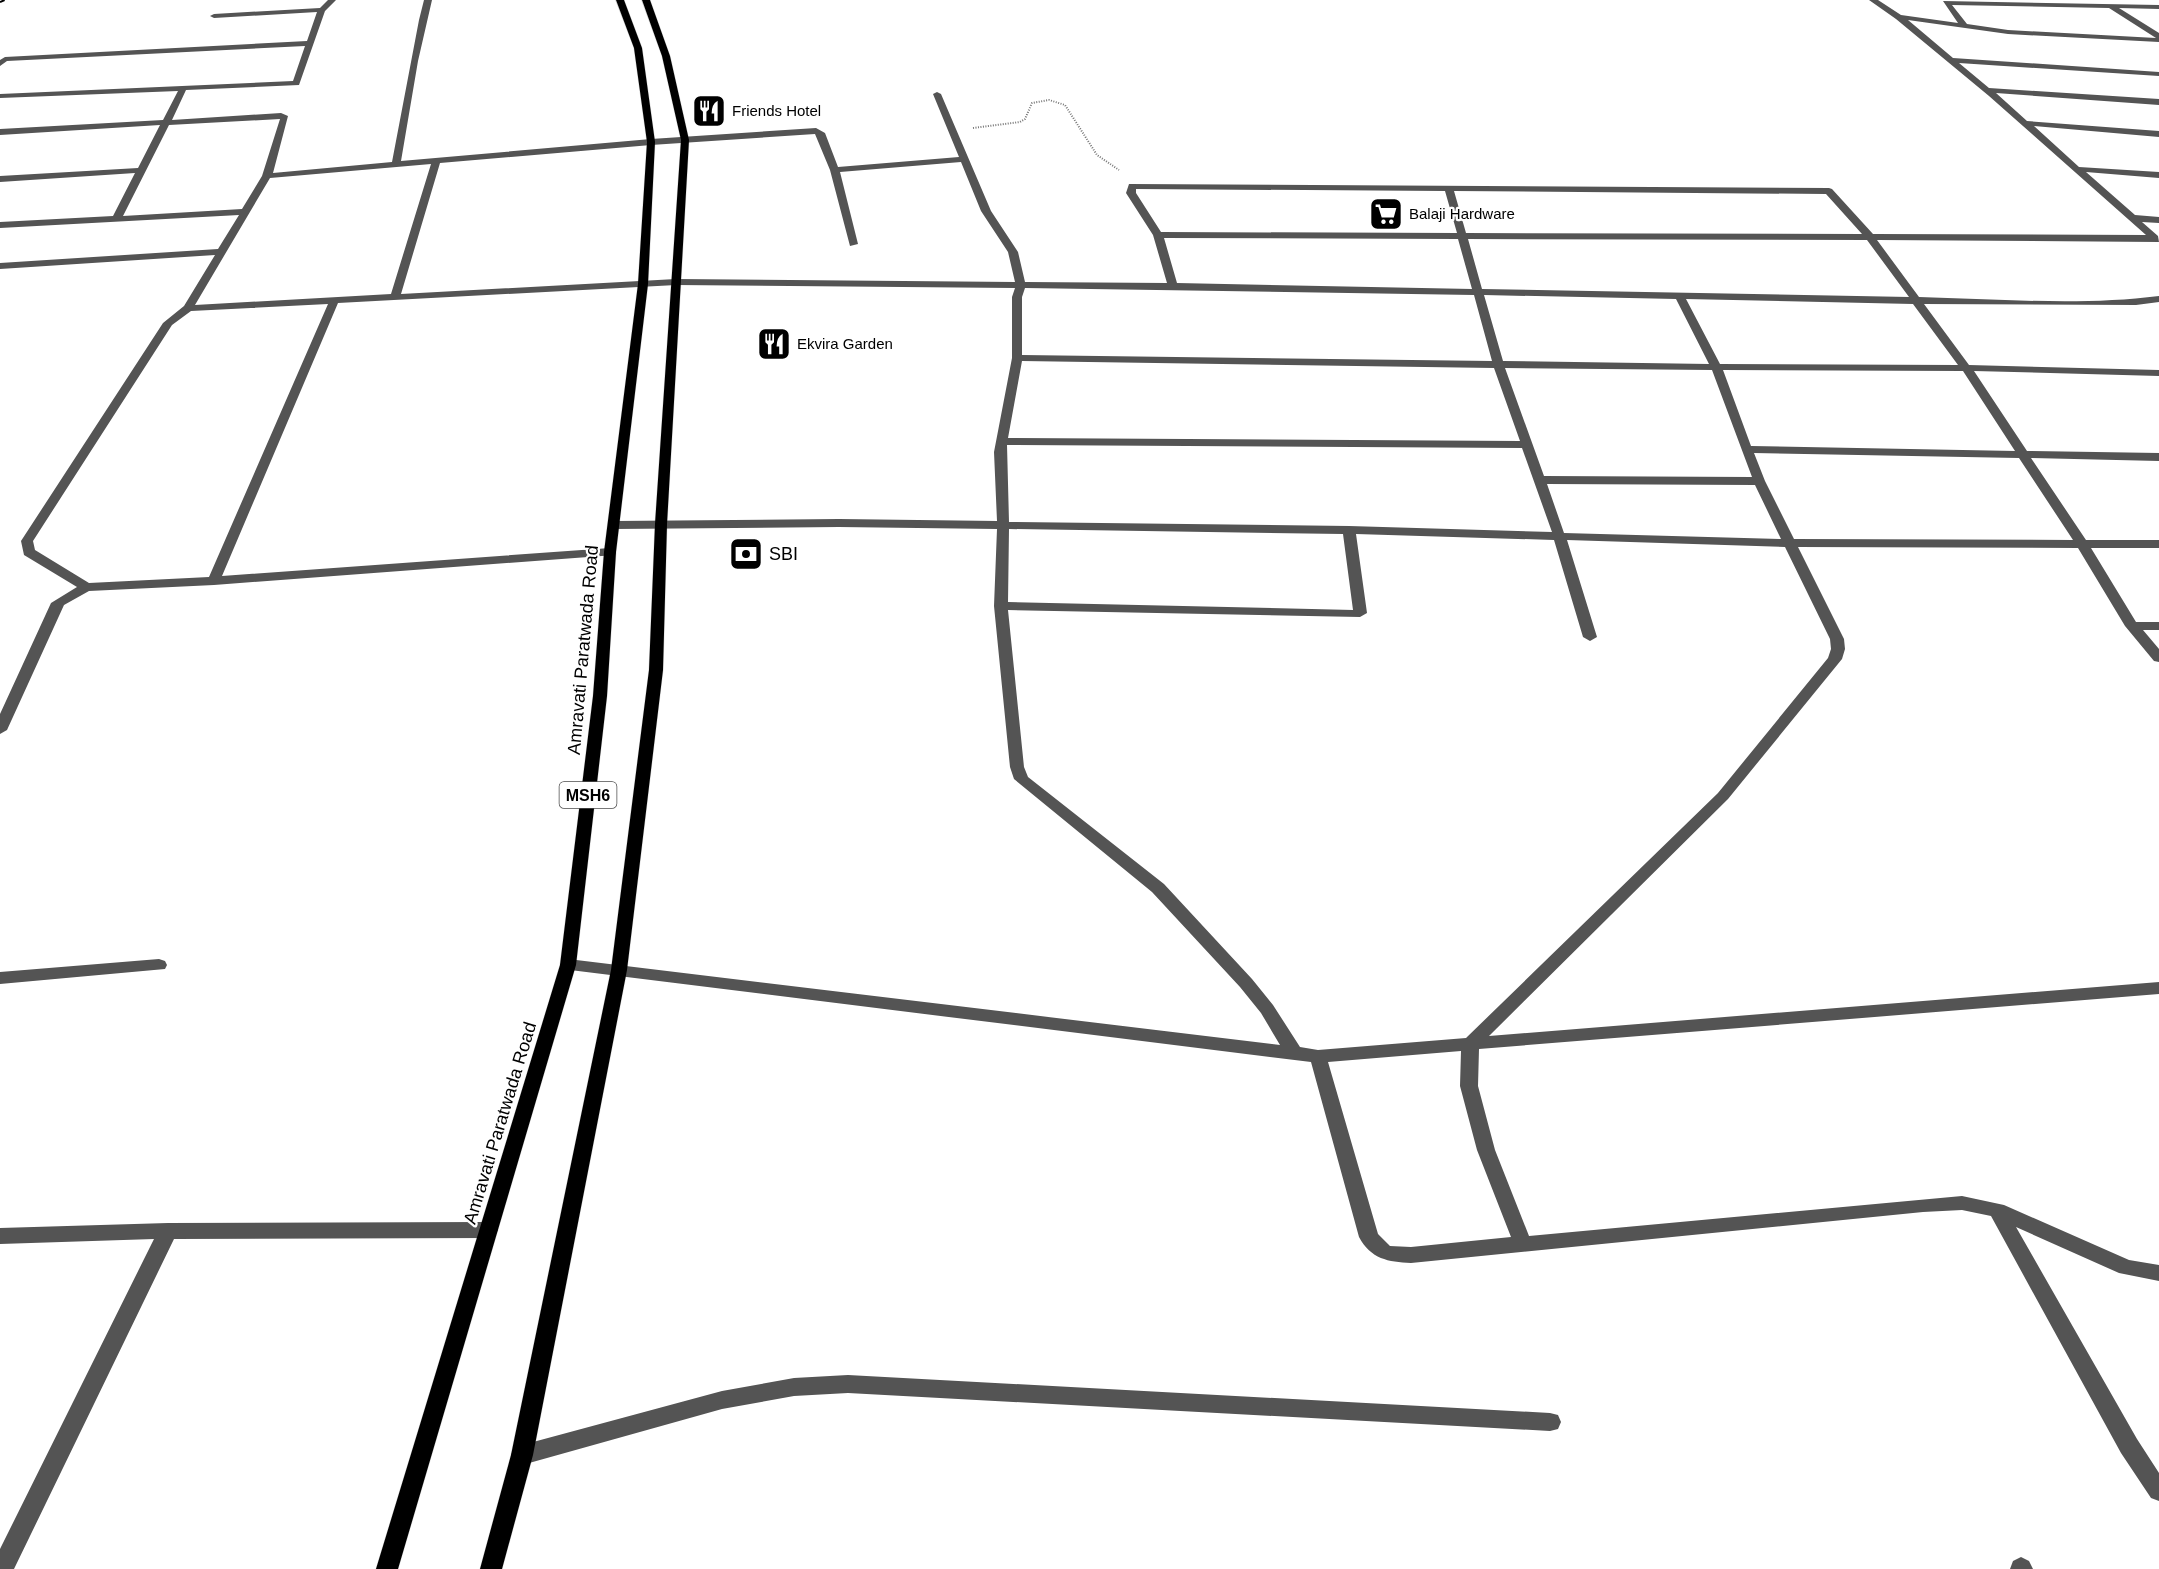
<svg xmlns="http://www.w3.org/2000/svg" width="2159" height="1569" font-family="Helvetica,sans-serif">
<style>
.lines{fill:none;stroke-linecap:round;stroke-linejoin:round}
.major-casing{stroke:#dbdbdb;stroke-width:1}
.path{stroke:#767676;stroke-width:2;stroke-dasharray:1 1.5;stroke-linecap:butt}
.minor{fill:#545454;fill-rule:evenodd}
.major{fill:#000;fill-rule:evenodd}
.rail{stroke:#000;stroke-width:2;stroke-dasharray:5 1.5 1 1.5;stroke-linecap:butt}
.labels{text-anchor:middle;stroke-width:4.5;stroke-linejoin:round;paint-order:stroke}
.far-poi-label{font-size:15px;fill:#000;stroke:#fff;text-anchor:start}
.shield{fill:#fff;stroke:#4c4c4c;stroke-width:1.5}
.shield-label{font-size:16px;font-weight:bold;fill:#000}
.poi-label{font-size:18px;fill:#000;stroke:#fff;text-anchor:start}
.street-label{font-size:18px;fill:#000;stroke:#fff}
</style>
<rect width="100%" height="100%" fill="#fff"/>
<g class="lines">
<defs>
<g id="major">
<polygon points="616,0 624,0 642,48 655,142 648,284 616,552 607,696 576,965 398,1569 376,1569 560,965 593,696 604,552 638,284 647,142 634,48"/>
<polygon points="642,0 650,0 670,56 689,140 667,524 663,670 627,970 533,1455 502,1569 480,1569 511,1455 611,970 649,670 655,524 681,140 662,56"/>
</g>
</defs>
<use href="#major" class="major-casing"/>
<polyline class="path" points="973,128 1020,122 1025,119 1032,103 1049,100 1065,105 1097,155 1119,170"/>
<g class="minor">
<path d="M 328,0 L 336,0 L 325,11 L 299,85 L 186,90 L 172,120 L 281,113 L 288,116 L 273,173 L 392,162 L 419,20 L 424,0 L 432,0 L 418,61 L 401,161 L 651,139 L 816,128 L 825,133 L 838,167 L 959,157 L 933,94 L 937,92 L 941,94 L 991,211 L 1018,252 L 1025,282 L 1167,283 L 1153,235 L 1126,193 L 1129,184 L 1829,188 L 1832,189 L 1873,234 L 2146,235 L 1989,96 L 1896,19 L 1869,0 L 1878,0 L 1901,15 L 1958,23 L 1943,1 L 2159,5 L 2159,9 L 2119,8 L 2159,33 L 2159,42 L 2008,34 L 1908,20 L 1953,58 L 2159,72 L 2159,76 L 1959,63 L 1989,88 L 2159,99 L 2159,105 L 1996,93 L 2027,121 L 2159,131 L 2159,137 L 2034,126 L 2079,167 L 2159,172 L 2159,178 L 2086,172 L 2135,215 L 2159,217 L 2159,223 L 2142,222 L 2158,236 L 2159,242 L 1877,240 L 1919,297 C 1998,299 2081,306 2159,296 L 2159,302 L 2136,305 L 1924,304 L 1969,365 L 2159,370 L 2159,376 L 1974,371 L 2027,451 L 2159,453 L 2159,461 L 2031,458 L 2086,540 L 2159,540 L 2159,548 L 2091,548 L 2136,622 L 2159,622 L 2159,630 L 2143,630 L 2159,649 L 2159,662 L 2154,661 L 2125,626 L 2078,548 L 1798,547 L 1844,639 L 1845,649 L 1842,659 L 1728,799 L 1489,1036 L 2159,982 L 2159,994 L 1479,1049 L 1478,1086 L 1495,1150 L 1529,1236 L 1962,1196 L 2004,1205 L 2129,1260 L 2159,1265 L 2159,1281 L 2119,1273 L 2016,1227 L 2137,1439 L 2159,1473 L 2159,1501 L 2151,1498 L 2121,1453 L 1991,1216 L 1962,1210 L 1923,1212 L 1411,1263 C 1388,1262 1371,1259 1359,1237 L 1311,1062 L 562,969 L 560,965 L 562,961 L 568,959 L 1280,1045 L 1261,1013 L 1240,987 L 1152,892 L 1014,779 L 1010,767 L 994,606 L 997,529 L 839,527 L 615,529 L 609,525 L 615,521 L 839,519 L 997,521 L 994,452 L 1012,358 L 1012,297 L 1015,288 L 676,285 L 338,303 L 222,576 L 610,548 L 615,549 L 616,552 L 615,555 L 214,585 L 89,591 L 64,605 L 7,730 L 0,734 L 0,714 L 51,603 L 77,587 L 24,555 L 21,541 L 163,323 L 184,306 L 215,255 L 0,269 L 0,263 L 218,249 L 239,215 L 0,228 L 0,222 L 113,216 L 135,173 L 0,182 L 0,176 L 138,168 L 160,125 L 0,135 L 0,129 L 163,120 L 178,91 L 0,98 L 0,94 L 293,81 L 305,46 L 7,61 L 0,66 L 0,60 L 5,57 L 307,41 L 317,12 L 214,18 L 210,16 L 214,14 L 320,8 ZM 1952,5 L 2109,8 L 2156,38 L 2008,30 L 1967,24 ZM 280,119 L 262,176 L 242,209 L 123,216 L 169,125 ZM 815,134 L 830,170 L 850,246 L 858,244 L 840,172 L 961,162 L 981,211 L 1008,252 L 1015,282 L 676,279 L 401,294 L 440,163 L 651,145 ZM 431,164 L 391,294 L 195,305 L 270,178 ZM 1136,189 L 1445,191 L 1457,233 L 1161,232 L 1136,193 ZM 1454,191 L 1826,194 L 1862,234 L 1466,233 ZM 1164,238 L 1458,239 L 1472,289 L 1177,283 ZM 1468,239 L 1867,240 L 1909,297 L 1482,289 ZM 1025,288 L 1474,295 L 1492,361 L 1022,355 L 1022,297 ZM 1484,295 L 1676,299 L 1709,364 L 1503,361 ZM 1686,299 L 1913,304 L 1958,365 L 1720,364 ZM 328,304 L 209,577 L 89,583 L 35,550 L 33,541 L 172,325 L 191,311 ZM 1022,361 L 1494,368 L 1520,441 L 1008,438 ZM 1505,368 L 1712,370 L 1752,477 L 1544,476 ZM 1723,370 L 1963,371 L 2015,451 L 1751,446 ZM 1007,445 L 1522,448 L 1552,532 L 1349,526 L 1009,522 ZM 1754,453 L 2019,458 L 2073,540 L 1794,539 L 1765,481 ZM 1547,484 L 1755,485 L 1781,539 L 1564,533 ZM 1009,529 L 1343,534 L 1353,610 L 1008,602 ZM 1356,534 L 1554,540 L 1583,637 L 1590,641 L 1597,637 L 1567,540 L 1785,547 L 1830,639 L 1831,649 L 1828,658 L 1718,793 L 1466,1038 L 1318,1050 L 1300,1047 L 1273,1005 L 1252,979 L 1164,884 L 1028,777 L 1024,767 L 1008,610 L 1360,617 L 1367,613 ZM 1461,1051 L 1460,1086 L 1477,1150 L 1511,1237 L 1411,1247 L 1390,1246 L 1378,1234 L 1328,1062 Z"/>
<polygon points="159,959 165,961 167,965 165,969 0,984 0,972"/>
<polygon points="488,1222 495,1225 498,1230 495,1235 488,1238 174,1239 14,1569 0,1569 0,1549 154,1239 0,1244 0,1228 168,1223"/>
<polygon points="848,1375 1550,1413 1558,1415 1561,1422 1558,1429 1550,1431 848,1393 794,1396 722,1409 522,1465 514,1462 511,1455 514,1448 522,1445 722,1391 794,1378"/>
<polygon points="2021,1557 2029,1561 2033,1569 2010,1569 2013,1561"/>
</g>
<use href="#major" class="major"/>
<polyline class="rail" points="0,2 5,0"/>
</g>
<defs>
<symbol id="restaurant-square" viewBox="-11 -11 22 22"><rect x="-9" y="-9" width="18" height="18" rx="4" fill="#000" stroke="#fff"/><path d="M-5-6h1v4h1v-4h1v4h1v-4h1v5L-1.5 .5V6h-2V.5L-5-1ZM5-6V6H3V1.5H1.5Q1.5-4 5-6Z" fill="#fff"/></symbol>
<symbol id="supermarket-square" viewBox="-11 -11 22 22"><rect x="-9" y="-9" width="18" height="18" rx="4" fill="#000" stroke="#fff"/><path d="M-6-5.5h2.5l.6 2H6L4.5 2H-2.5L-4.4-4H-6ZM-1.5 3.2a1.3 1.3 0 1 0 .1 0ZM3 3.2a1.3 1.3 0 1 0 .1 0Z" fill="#fff"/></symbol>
<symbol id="bank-square" viewBox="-11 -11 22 22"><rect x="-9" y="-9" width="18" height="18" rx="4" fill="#000" stroke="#fff"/><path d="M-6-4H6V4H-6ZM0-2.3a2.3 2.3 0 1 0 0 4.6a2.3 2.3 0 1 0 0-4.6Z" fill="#fff"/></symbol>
</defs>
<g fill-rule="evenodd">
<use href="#restaurant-square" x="690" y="92" width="38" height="38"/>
<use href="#supermarket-square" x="1367" y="195" width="38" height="38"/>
<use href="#restaurant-square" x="755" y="325" width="38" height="38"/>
<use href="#bank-square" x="727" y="535" width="38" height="38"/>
</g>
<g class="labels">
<g class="far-poi-label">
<text x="732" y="116">Friends Hotel</text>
<text x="1409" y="219">Balaji Hardware</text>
<text x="797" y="349">Ekvira Garden</text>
</g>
<rect class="shield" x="559.5" y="782" width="57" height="26" rx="4.5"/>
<g class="shield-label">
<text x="588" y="801">MSH6</text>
</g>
<g class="poi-label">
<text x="769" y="560">SBI</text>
</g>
<g class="street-label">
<text transform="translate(583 650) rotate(-85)" y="6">Amravati Paratwada Road</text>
<text transform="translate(500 1123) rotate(-73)" y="6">Amravati Paratwada Road</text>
</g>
</g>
</svg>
